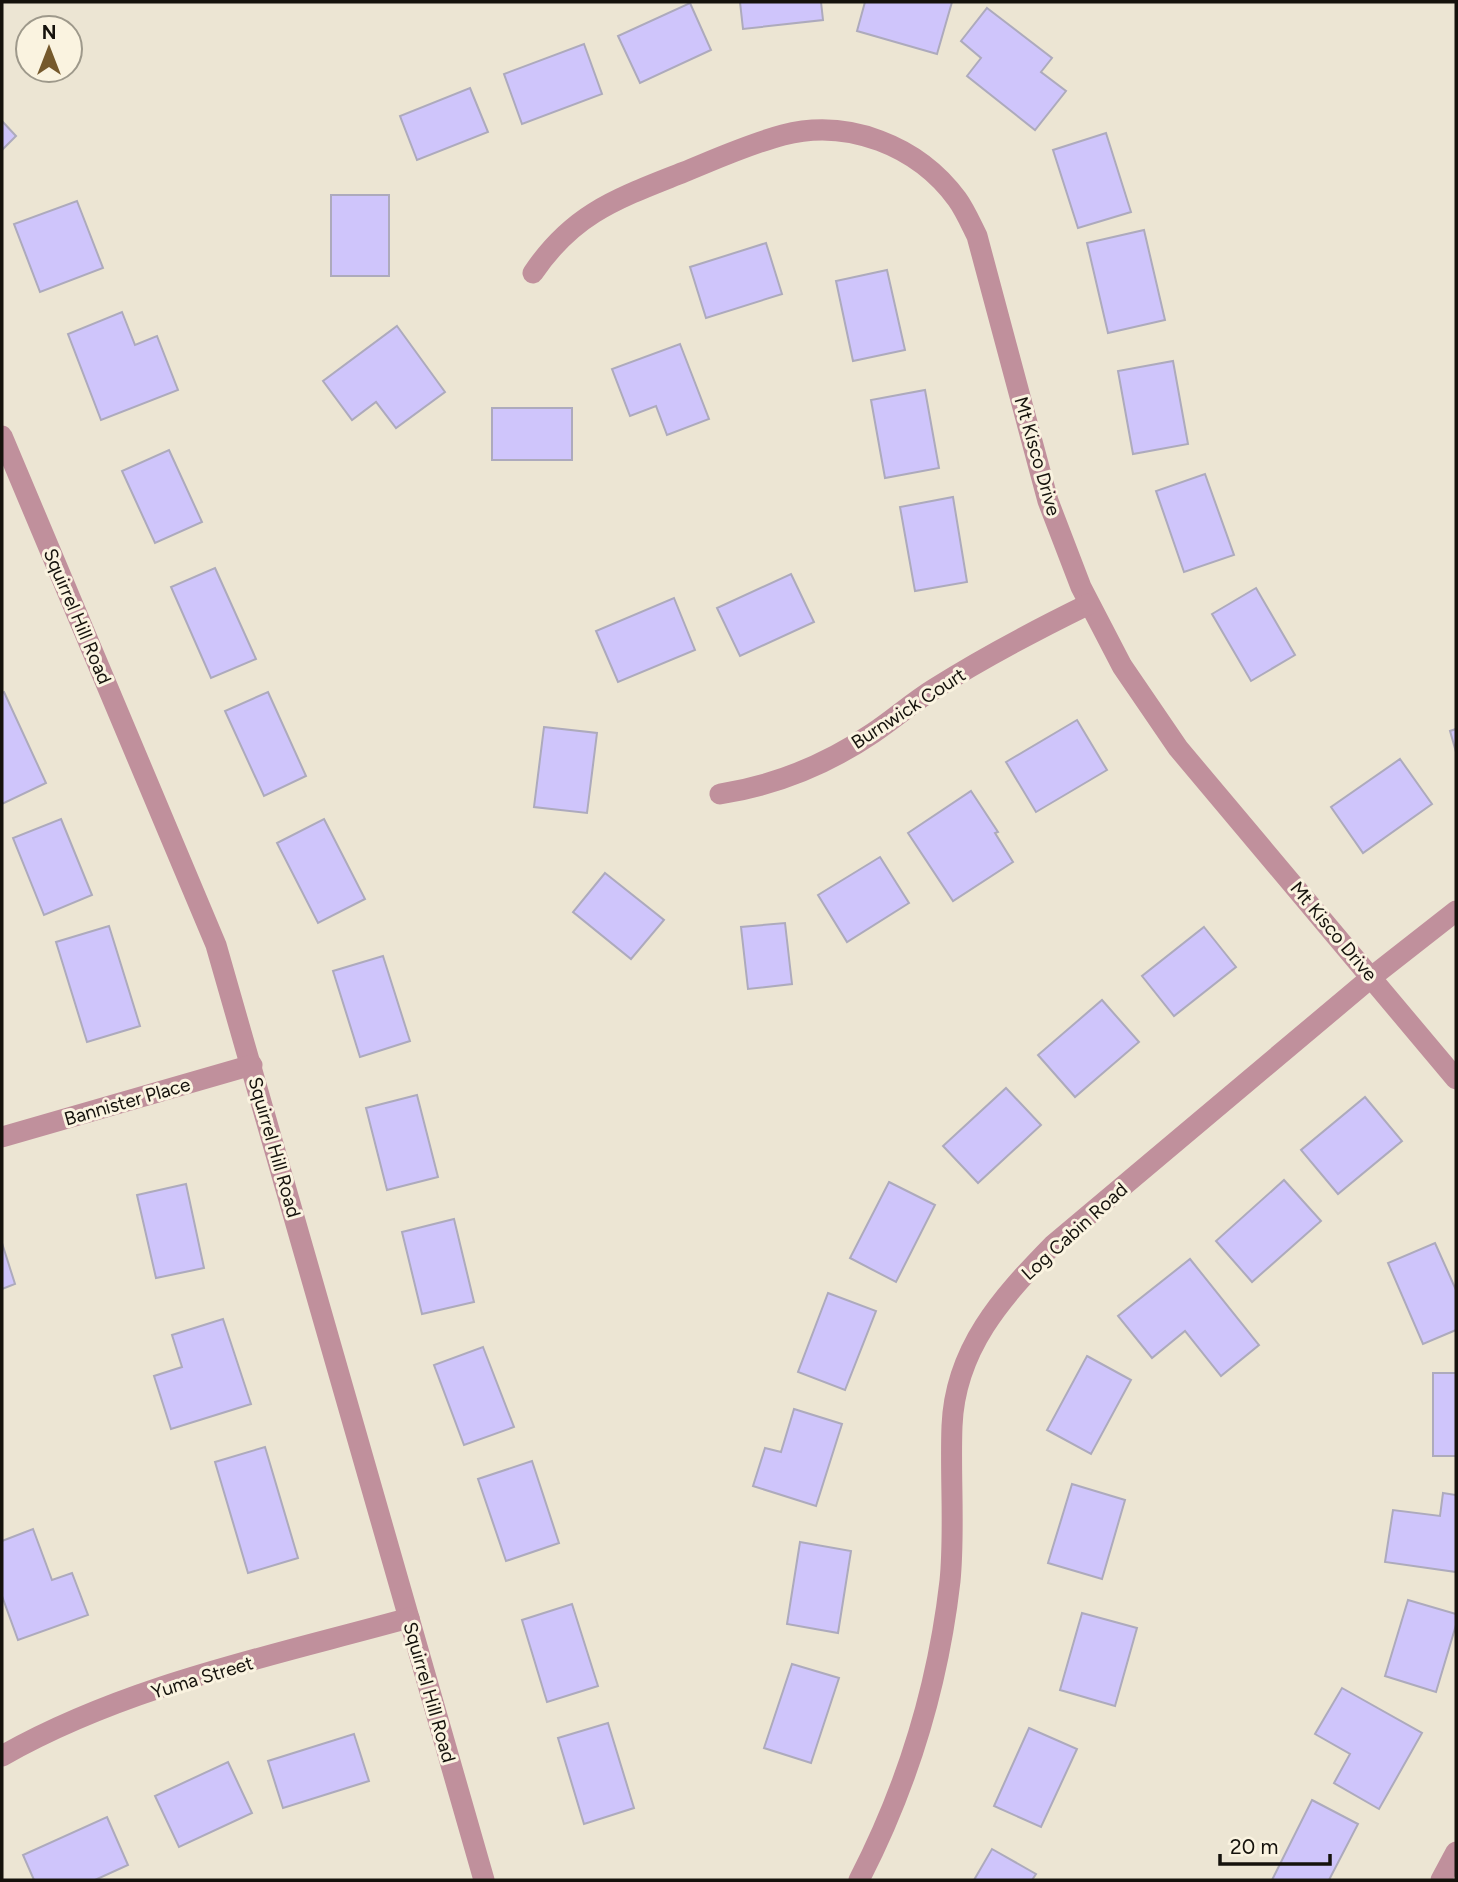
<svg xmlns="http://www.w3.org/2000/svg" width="1458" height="1882" font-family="Figtree,sans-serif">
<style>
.building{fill:#cfc5fb;stroke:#adaabc;stroke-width:2}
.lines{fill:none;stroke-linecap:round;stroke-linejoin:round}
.minor{stroke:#c0909c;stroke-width:21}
.labels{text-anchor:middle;stroke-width:6;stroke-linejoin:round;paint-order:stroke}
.street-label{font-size:19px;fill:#15120c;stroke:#faf3e0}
</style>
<rect width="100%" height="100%" fill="#ece5d3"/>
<g class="building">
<polygon points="740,2 821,2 823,20 743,29"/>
<polygon points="865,2 952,2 937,54 857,31"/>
<polygon points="690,3 711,50 640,83 618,36"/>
<polygon points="987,8 1052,58 1041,72 1066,91 1035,130 967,76 981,58 961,41"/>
<polygon points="584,44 602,94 522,124 504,74"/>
<polygon points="470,88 488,132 417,160 400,116"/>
<polygon points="2,121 16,136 2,150"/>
<polygon points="1106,133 1131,212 1078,228 1053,150"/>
<rect x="331" y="195" width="58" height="81"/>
<polygon points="77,201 103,268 40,292 14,224"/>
<polygon points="1144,230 1165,320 1108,333 1087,243"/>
<polygon points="766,243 782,294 706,318 690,267"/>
<polygon points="887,270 905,350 853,361 836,281"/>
<polygon points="122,312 135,345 157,336 178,390 101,420 68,334"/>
<polygon points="397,326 445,392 396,428 376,402 352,420 323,381"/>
<polygon points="680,344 709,419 667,435 656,406 630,416 612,369"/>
<polygon points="1173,361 1188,444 1133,454 1118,371"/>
<polygon points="925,390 939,468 885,478 871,400"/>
<rect x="492" y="408" width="80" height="52"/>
<polygon points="169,450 202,522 155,543 122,471"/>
<polygon points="1205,474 1234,555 1184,572 1156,491"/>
<polygon points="953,497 967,582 915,591 900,507"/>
<polygon points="215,568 256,659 211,678 171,587"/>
<polygon points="791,574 814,622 740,656 717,608"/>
<polygon points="1256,588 1295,655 1251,681 1212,614"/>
<polygon points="674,598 695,650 618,682 596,631"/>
<polygon points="4,692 46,783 2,804 2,693"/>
<polygon points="268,692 306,776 264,796 225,711"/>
<polygon points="1077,720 1107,770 1036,812 1006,762"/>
<polygon points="544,727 597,733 587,813 534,807"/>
<polygon points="1456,729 1456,752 1450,731"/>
<polygon points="1400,759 1432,804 1363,853 1331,807"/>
<polygon points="971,791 998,832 995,833 1013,862 953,901 908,833"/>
<polygon points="61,819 92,895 44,915 13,838"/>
<polygon points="324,819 365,899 318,923 277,843"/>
<polygon points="880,857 909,903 847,942 818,895"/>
<polygon points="605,873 664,920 631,959 573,912"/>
<polygon points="785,923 792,984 748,989 741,927"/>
<polygon points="109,926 140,1026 87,1042 56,942"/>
<polygon points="1204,927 1236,967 1174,1016 1142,976"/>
<polygon points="383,956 410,1041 360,1057 333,971"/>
<polygon points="1102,1000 1139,1042 1075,1097 1038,1055"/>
<polygon points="1006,1088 1041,1125 978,1183 943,1146"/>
<polygon points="417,1095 438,1177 387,1190 366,1108"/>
<polygon points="1365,1097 1402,1141 1338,1194 1301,1150"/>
<polygon points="1284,1180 1321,1221 1252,1282 1216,1241"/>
<polygon points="889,1182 935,1205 896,1282 850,1258"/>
<polygon points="186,1184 204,1268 156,1278 137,1195"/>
<polygon points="454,1219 474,1302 422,1314 402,1232"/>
<polygon points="2,1243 15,1284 2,1289"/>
<polygon points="1435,1243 1456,1290 1456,1330 1423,1344 1388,1263"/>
<polygon points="1190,1259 1259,1345 1221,1376 1185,1331 1152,1358 1118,1316"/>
<polygon points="828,1293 876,1311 845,1390 798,1372"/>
<polygon points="223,1319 251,1404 171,1429 154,1376 182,1367 172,1335"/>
<polygon points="483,1347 514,1427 464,1445 434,1365"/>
<polygon points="1087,1356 1131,1380 1091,1454 1047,1430"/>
<rect x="1433" y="1373" width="23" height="83"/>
<polygon points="794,1409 842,1424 816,1506 753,1486 765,1448 781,1452"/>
<polygon points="265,1447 298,1558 248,1573 215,1462"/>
<polygon points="532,1461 559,1543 506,1561 478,1479"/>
<polygon points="1072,1484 1125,1500 1102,1579 1048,1563"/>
<polygon points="1443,1493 1456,1495 1456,1572 1385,1562 1393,1510 1440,1516"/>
<polygon points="33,1529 52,1580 72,1573 88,1615 18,1640 2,1596 2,1541"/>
<polygon points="800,1542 851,1551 838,1633 787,1624"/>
<polygon points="1408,1600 1456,1614 1456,1625 1436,1692 1385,1676"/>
<polygon points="572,1604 598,1686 547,1702 522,1620"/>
<polygon points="1082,1613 1137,1628 1115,1706 1060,1690"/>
<polygon points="792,1664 839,1678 811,1763 764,1748"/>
<polygon points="1342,1688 1422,1733 1379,1809 1334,1783 1350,1754 1315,1734"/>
<polygon points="608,1723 634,1808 584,1824 558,1738"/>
<polygon points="1029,1728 1077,1749 1041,1827 994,1806"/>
<polygon points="354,1734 369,1781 283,1808 268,1761"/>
<polygon points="228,1762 252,1813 179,1847 155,1796"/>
<polygon points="1312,1800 1358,1824 1329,1880 1272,1880"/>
<polygon points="107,1817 128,1865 95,1880 34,1880 23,1855"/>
<polygon points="992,1849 1036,1874 1032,1880 974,1880"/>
</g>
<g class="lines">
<g class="minor">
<path d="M 533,273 C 574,212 619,198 684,172 C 716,159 749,144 783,135 C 848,118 918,146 957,199 C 965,210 971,224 977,236 L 1048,501 L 1081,587 L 1122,666 L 1178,748 L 1456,1079"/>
<polyline points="2,436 216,945 484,1880"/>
<path d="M 720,794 C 777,785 826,765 873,733 C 894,719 913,702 934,689 C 984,657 1036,630 1089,604"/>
<polyline points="2,1137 252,1065"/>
<path d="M 2,1756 C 127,1685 272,1656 409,1618"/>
<path d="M 859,1880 C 907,1787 938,1686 950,1581 C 955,1530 950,1478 952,1426 C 955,1349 1002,1297 1053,1245 L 1373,976 L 1456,911"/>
<polyline points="1441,1880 1456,1852"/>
</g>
</g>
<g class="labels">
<g class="street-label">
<text transform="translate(1038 456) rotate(74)" y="7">Mt Kisco Drive</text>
<text transform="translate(78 616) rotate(67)" y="7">Squirrel Hill Road</text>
<text transform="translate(908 708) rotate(-33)" y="7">Burnwick Court</text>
<text transform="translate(1334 931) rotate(50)" y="7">Mt Kisco Drive</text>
<text transform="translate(127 1101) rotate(-16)" y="7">Bannister Place</text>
<text transform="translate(275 1147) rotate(74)" y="7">Squirrel Hill Road</text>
<text transform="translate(1074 1231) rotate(-42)" y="7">Log Cabin Road</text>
<text transform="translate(202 1677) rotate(-17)" y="7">Yuma Street</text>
<text transform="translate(430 1692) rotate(74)" y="7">Squirrel Hill Road</text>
</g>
</g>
<rect width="1458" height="1882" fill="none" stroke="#15120c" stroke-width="7"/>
<g transform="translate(49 49)"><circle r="33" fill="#faf3e0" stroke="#9e998b" stroke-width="2"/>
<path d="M0-5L12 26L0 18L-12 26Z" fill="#75592c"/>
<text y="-10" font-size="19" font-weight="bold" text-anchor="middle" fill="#15120c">N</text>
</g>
<path d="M1220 1854v10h110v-10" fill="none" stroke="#15120c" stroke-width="3.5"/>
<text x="1230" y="1854" font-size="21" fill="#15120c" stroke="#faf3e0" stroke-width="5" paint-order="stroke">20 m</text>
</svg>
